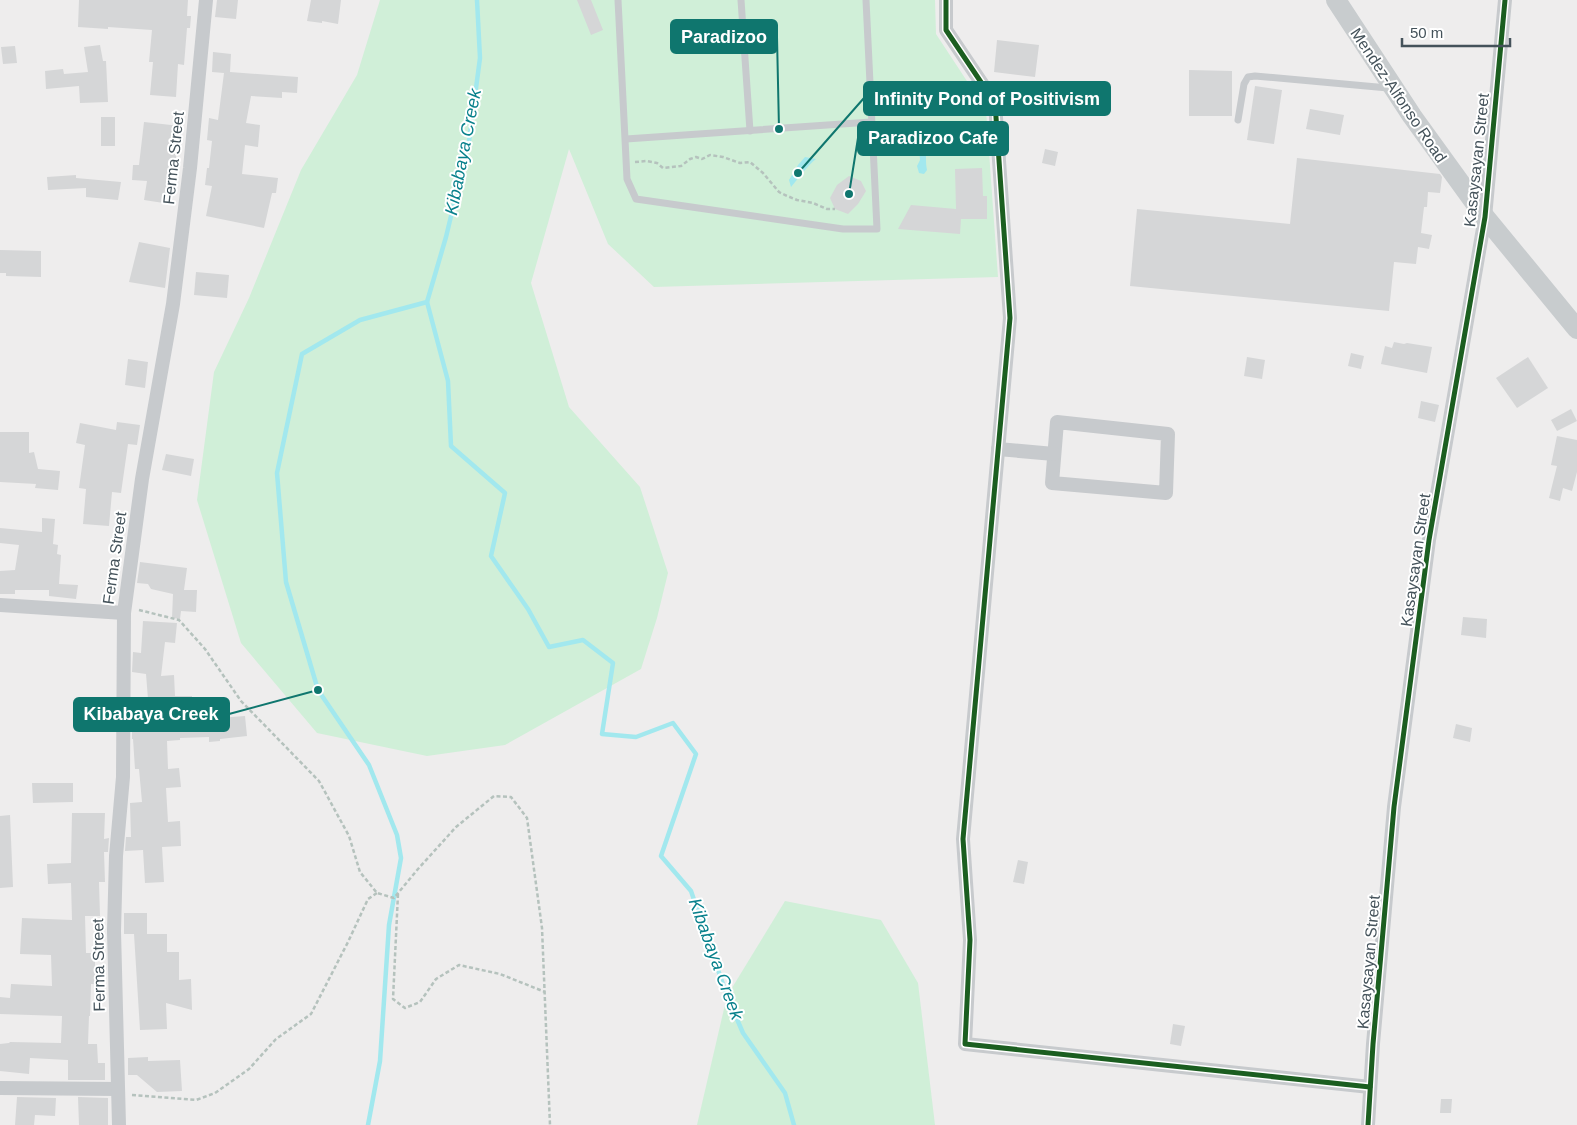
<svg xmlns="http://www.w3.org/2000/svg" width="1577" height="1125" font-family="Helvetica,sans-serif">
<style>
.green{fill:#d0efd8}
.water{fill:#a2e8ee}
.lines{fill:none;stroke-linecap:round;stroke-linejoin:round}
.stream{stroke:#a2e8ee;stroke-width:4.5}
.building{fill:#d5d6d7}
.path{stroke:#b5c2bd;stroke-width:2.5;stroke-dasharray:4 2.5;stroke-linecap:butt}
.lane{stroke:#c7cacd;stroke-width:7}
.street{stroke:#c7cacd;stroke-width:14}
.secondary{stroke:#c8ccce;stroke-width:20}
.cycleway-casing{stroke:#fff;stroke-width:8}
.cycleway{stroke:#1b5e20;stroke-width:5}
.labels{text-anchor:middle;stroke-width:4;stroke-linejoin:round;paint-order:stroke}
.street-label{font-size:16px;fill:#44525a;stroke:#fff}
.water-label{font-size:18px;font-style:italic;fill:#08818c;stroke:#fff}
.leader{fill:none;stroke:#0f766e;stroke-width:2}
.callout-dot{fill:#0f766e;stroke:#fff;stroke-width:2}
.callout{fill:#0f766e;stroke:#0f766e;stroke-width:2}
.callout-label{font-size:18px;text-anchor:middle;font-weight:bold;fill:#fff}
</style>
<rect width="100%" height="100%" fill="#eeeded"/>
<g class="green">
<polygon points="380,0 935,0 936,34 986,110 998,277 654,287 608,244 569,149 531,283 569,407 640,487 668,573 657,618 641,669 505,745 427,756 317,733 241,643 197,500 214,372 249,298 301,170 357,75"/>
<polygon points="785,901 881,920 918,983 935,1125 697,1125 727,996"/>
</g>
<g class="water">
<path d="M 925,147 C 927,155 925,161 927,170 L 924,174 L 919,173 L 917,166 L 920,160 L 919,148 Z"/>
<path d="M 805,157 L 816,159 C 808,165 798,179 791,187 L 789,180 L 798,165 Z"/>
</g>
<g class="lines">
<g class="stream">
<polyline points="477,0 480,58 469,141 446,237 427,302 448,381 451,446 505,493 491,556 528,609 549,647 583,640 613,663 602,734 636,737 673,723 696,754 661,856 691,891 727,996 743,1033 785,1093 794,1125"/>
<polyline points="368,1125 380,1061 389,925 401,858 397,835 369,765 318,690 286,582 277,473 302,354 360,320 427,302"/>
</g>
</g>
<g class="building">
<polygon points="79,0 188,0 187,16 191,16 190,28 187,28 184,65 178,64 176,97 150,95 153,62 149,62 152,30 108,27 108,29 78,27"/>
<polygon points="217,0 238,0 236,19 215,17"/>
<polygon points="311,0 341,0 338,24 322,21 322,23 307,21"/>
<polygon points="577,0 591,0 603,30 591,35"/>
<polygon points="997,40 1039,45 1035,77 994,72"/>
<polygon points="100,45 103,61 106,61 108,102 80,103 79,86 46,89 45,71 63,69 64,74 88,72 84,47"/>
<polygon points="15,46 17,63 3,64 1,47"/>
<polygon points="213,52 231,54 230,72 298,77 297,93 282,92 282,98 251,96 246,123 260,125 258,147 245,145 242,174 278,178 276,193 272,193 264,228 206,216 212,186 205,185 207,168 209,168 212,141 207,140 209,118 218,120 224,73 212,72"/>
<polygon points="1189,70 1232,71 1232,116 1189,116"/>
<polygon points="1255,86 1282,90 1274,144 1247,140"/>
<polygon points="1310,109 1344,115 1340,135 1306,129"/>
<rect x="101" y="117" width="14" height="29"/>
<polygon points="144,122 180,126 170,204 144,200 147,181 132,180 133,165 139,165"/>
<polygon points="1045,149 1058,152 1055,166 1042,163"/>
<polygon points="1297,158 1440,174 1442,177 1440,193 1428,192 1427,207 1424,207 1421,233 1432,235 1429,249 1418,247 1416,264 1394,262 1389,311 1130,286 1137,209 1290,224"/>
<polygon points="982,168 983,196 987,196 987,219 961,219 960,234 898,229 911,205 956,209 955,169"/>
<polygon points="76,175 76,178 121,182 118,200 86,197 86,188 48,190 47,177"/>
<polygon points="849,176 861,181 866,191 858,204 848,214 835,209 830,198 837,185"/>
<polygon points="139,242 170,248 165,288 129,282"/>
<polygon points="0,250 41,251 41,277 6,276 6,273 0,273"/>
<polygon points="196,272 229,275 227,298 194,295"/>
<polygon points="1394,342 1404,344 1407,343 1432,347 1427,373 1381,364 1385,346 1392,348"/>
<polygon points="1351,353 1364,356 1361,369 1348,366"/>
<polygon points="1247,357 1265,360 1262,379 1244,376"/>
<polygon points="1528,357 1548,388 1517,408 1496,378"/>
<polygon points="128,359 148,362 145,388 125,385"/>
<polygon points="1421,401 1439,405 1435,422 1418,418"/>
<polygon points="1571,409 1577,421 1557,431 1551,420"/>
<polygon points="117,422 140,425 137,445 128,444 121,493 112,492 109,526 83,524 86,489 79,488 85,445 76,443 80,423 116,430"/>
<polygon points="0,432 29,432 29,453 34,452 38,469 60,471 58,490 35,488 36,484 0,482"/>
<polygon points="1557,436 1577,440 1577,472 1572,491 1563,488 1560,501 1549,498 1557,466 1551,465"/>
<polygon points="166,454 194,459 191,476 162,470"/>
<polygon points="42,518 55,519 53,544 58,545 57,554 61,555 59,584 78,585 76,599 49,596 49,590 15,590 15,594 0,594 0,571 15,570 19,545 0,543 0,528 42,532"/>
<polygon points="140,562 187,568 184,590 197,590 196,612 181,611 180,619 172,618 173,594 151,589 148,584 137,583"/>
<polygon points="1463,617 1487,619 1486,638 1461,635"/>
<polygon points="143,621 177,623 175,643 165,642 161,676 174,675 175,696 192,696 192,720 245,716 247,736 220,739 220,741 209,742 209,737 180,738 180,740 167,741 168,769 179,768 181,787 166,788 168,822 180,821 181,846 162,847 164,882 145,883 143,850 125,851 126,837 131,837 130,803 142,802 139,769 135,769 133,739 132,739 132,703 137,703 137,698 148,699 146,674 132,672 133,652 141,653"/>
<polygon points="1456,724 1472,728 1470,742 1453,738"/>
<polygon points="32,783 73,783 73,802 33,803"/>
<polygon points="72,813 105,813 104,839 109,838 108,852 104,852 105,882 99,882 100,916 85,916 86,953 95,953 95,984 91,984 90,1016 89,1016 88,1044 97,1044 98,1063 105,1063 105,1080 68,1080 68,1060 30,1058 29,1074 0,1071 0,1044 9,1043 10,1042 61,1043 62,1016 0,1014 0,997 10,998 11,984 52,986 51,955 20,954 22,918 72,920 71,883 48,884 47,864 71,863"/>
<polygon points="10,815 13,887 0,888 0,816"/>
<polygon points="1018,860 1028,862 1024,884 1013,882"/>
<polygon points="124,913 147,913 147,934 167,934 167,952 179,952 179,980 191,979 192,1010 166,1003 167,1029 140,1030 134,934 124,934"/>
<polygon points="1173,1024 1185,1026 1181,1046 1170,1044"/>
<polygon points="148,1057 148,1061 180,1060 182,1091 157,1092 137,1075 128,1075 128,1058"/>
<polygon points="17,1097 56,1098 55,1116 35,1115 34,1125 15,1125"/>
<polygon points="78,1097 108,1098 108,1125 79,1125"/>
<polygon points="1441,1099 1452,1099 1451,1113 1440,1113"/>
</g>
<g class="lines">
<g class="path">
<polyline points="635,162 646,161 657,163 663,168 681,166 690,159 696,157 702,159 710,155 723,157 740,163 750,162 763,173 779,192 785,195 797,200 813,203 827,209 835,209"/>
<polyline points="139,610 179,620 205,649 241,701 319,781 349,836 360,872 377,893 394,898 418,869 456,827 494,796 511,797 527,818 542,928 550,1125"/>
<polyline points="398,894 393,999 405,1008 420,1002 436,979 459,965 500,974 545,992"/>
<polyline points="132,1095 196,1100 215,1093 249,1069 276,1039 311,1014 348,942 368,899 377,893"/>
</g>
<g class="lane">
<polyline points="618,0 627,179 636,199 843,229 877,229 866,0"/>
<polyline points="741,0 750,131"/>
<polyline points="1238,120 1244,84 1248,77 1255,76 1388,88"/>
<polyline points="626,139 871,122"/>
</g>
<g class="street">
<polyline points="946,0 946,30 995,103 1010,318 963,839 970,940 965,1044 1370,1087"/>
<polygon points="1057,422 1168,434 1166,493 1052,483"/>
<polyline points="998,449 1054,454"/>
<polyline points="0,605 124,613"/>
<polyline points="0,1088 118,1089"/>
<polyline points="119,1125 114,931 116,856 123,777 124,613 142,479 173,304 190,168 206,0"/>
<polyline points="1368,1125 1373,1044 1394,807 1429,540 1485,217 1505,0"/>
</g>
<polyline class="secondary" points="1336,0 1412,116 1485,217 1577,329"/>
<defs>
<g id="cycleway">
<polyline points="946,0 946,30 995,103 1010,318 963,839 970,940 965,1044 1370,1087"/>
<polyline points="1368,1125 1373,1044 1394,807 1429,540 1485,217 1505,0"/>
</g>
</defs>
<use href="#cycleway" class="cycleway-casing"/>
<use href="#cycleway" class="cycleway"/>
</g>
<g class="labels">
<g class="street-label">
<text transform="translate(1399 95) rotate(56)" y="6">Mendez-Alfonso Road</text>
<text transform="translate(173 158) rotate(-84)" y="6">Ferma Street</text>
<text transform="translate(1476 160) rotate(-84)" y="6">Kasaysayan Street</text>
<text transform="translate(114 558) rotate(-82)" y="6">Ferma Street</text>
<text transform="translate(1415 560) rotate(-82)" y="6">Kasaysayan Street</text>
<text transform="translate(1368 962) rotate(-85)" y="6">Kasaysayan Street</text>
<text transform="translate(98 965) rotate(-91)" y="6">Ferma Street</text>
</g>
<g class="water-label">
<text transform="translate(463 152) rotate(-79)" y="6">Kibabaya Creek</text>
<text transform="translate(716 959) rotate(70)" y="6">Kibabaya Creek</text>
</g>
</g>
<path class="leader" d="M779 129L777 37M798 173L864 98M849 194L858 138M318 690L229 714"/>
<g class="callout-dot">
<circle cx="779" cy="129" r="5"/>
<circle cx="798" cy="173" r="5"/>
<circle cx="849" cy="194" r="5"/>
<circle cx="318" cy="690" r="5"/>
</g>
<g class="callout">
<rect x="671" y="20" width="106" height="33" rx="5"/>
<rect x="864" y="82" width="246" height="33" rx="5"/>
<rect x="858" y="122" width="150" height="33" rx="5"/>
<rect x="74" y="698" width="155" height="33" rx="5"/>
</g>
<g class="callout-label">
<text x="724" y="43">Paradizoo</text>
<text x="987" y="105">Infinity Pond of Positivism</text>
<text x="933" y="144">Paradizoo Cafe</text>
<text x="151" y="720">Kibabaya Creek</text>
</g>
<path d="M1402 38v8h108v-8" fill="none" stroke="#44525a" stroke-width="2.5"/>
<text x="1410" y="38" font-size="15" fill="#44525a" stroke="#ffffff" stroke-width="4" paint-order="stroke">50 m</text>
</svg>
